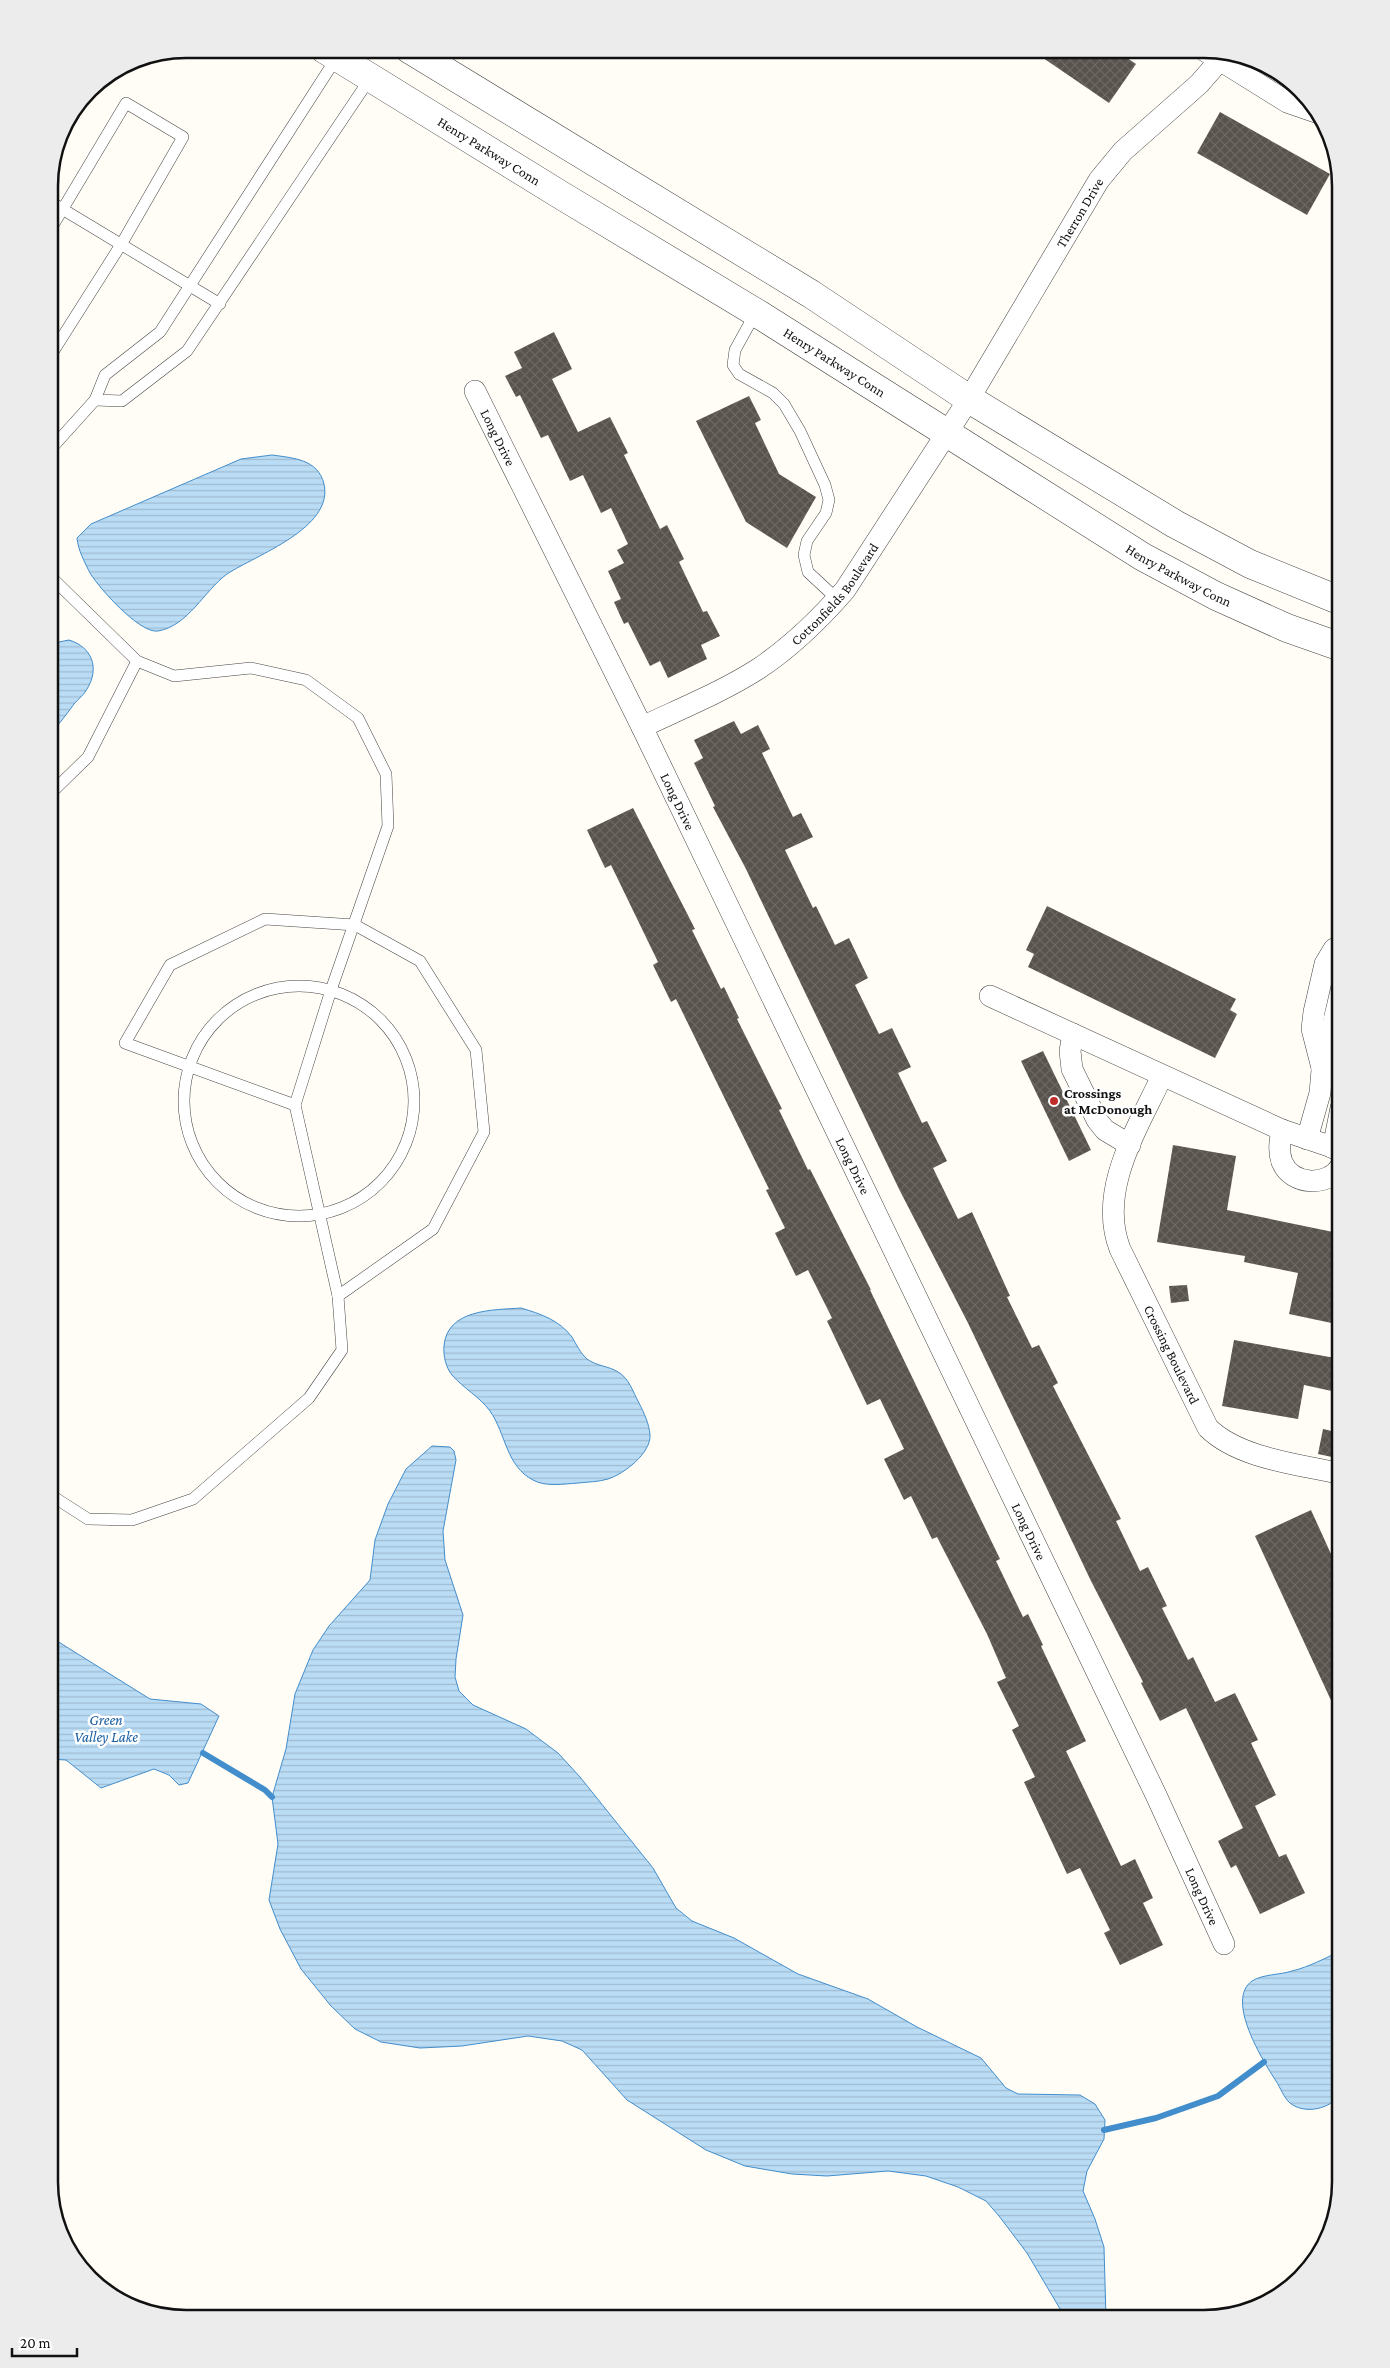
<svg xmlns="http://www.w3.org/2000/svg" width="1390" height="2368" font-family="'Crimson Pro',serif">
<style>
.water{fill:url(#water-rules);stroke:#428dcb}
.lines{fill:none;stroke-linecap:round;stroke-linejoin:round}
.stream{stroke:#428dcb;stroke-width:6}
.building{fill:url(#building-cross-hatch)}
.service-casing{stroke:#444;stroke-width:12}
.minor-casing{stroke:#444;stroke-width:22}
.tertiary-casing{stroke:#444;stroke-width:29}
.service{stroke:#fff;stroke-width:11}
.minor{stroke:#fff;stroke-width:21}
.tertiary{stroke:#fff;stroke-width:28}
.poi-dot{fill:#c02c2a;stroke:#fff;stroke-width:2}
.labels{text-anchor:middle;stroke-width:5;stroke-linejoin:round;paint-order:stroke}
.street-label{font-size:14px;fill:#111;stroke:#fff}
.poi-label{font-size:14px;font-weight:bold;fill:#111;stroke:#fff;text-anchor:start}
.water-label{font-size:15px;font-style:italic;fill:#1b5fa2;stroke:#fff}
.rim{fill:none;stroke:#111;stroke-width:2.5}
</style>
<defs>
<pattern id="water-rules" width="6" height="5" patternUnits="userSpaceOnUse" patternTransform="scale(1.25)"><rect width="6" height="5" fill="#badcf5"/><path d="M0 2.5h6" fill="none" stroke="#9fbcd1"/></pattern>
<pattern id="building-cross-hatch" width="8" height="8" patternUnits="userSpaceOnUse" patternTransform="scale(1.25)"><rect width="8" height="8" fill="#59534d"/><path d="M0 0l8 8M0 8l8-8" fill="none" stroke="#6c6762"/></pattern>
</defs>
<rect width="100%" height="100%" fill="#fffdf5"/>
<g class="water">
<path d="M 272,455 C 293,458 318,459 324,484 C 334,528 256,555 227,574 C 204,591 188,626 158,631 C 140,634 99,588 90,573 C 85,563 78,550 77,538 L 91,524 L 241,459 Z"/>
<path d="M 69,640 C 92,647 100,668 87,689 C 84,695 78,699 74,704 C 66,715 59,725 49,734 L 49,649 L 59,642 Z"/>
<path d="M 521,1308 C 541,1314 559,1320 572,1337 C 576,1344 581,1354 587,1359 C 596,1366 609,1366 618,1372 C 629,1378 633,1392 639,1403 C 644,1413 649,1423 650,1435 C 651,1453 624,1474 608,1479 C 598,1482 587,1482 578,1483 C 564,1484 545,1487 533,1480 C 506,1466 506,1434 490,1411 C 479,1396 464,1389 452,1375 C 446,1368 443,1355 444,1346 C 447,1309 493,1310 521,1308 Z"/>
<polygon points="432,1446 450,1447 454,1451 456,1460 443,1531 445,1560 463,1615 456,1659 455,1677 459,1691 473,1705 526,1729 558,1753 580,1777 653,1868 676,1908 692,1921 734,1938 798,1974 868,1999 917,2027 981,2058 1006,2088 1018,2094 1080,2095 1095,2104 1105,2120 1104,2139 1087,2171 1083,2191 1095,2219 1104,2247 1106,2319 1066,2319 1027,2253 999,2216 986,2201 958,2187 926,2176 888,2171 827,2176 792,2174 745,2166 706,2150 627,2100 582,2050 562,2041 528,2036 462,2046 420,2048 381,2042 355,2029 331,2006 301,1969 280,1929 269,1900 278,1844 272,1797 286,1749 295,1694 313,1650 329,1626 370,1580 375,1540 388,1504 406,1469"/>
<polygon points="49,1636 150,1699 201,1704 219,1716 188,1783 179,1785 169,1775 154,1769 101,1788 66,1760 49,1759"/>
<path d="M 1341,1951 L 1341,2094 C 1330,2109 1305,2115 1290,2103 C 1284,2098 1280,2087 1276,2081 C 1263,2061 1225,2000 1252,1981 C 1263,1974 1280,1975 1292,1971 C 1309,1967 1325,1958 1341,1951 Z"/>
</g>
<g class="lines">
<g class="stream">
<polyline points="203,1753 265,1790 272,1797"/>
<polyline points="1104,2130 1156,2118 1218,2096 1264,2062"/>
</g>
</g>
<g class="building">
<polygon points="1030,49 1114,49 1136,64 1109,103"/>
<polygon points="1220,112 1330,174 1307,215 1197,153"/>
<polygon points="554,332 572,369 552,379 578,432 610,417 628,453 624,455 660,529 667,525 684,559 679,562 703,612 707,611 720,636 701,645 707,659 668,678 660,661 650,666 628,622 624,624 614,602 621,599 608,571 624,563 617,550 628,544 611,508 601,513 583,475 570,481 548,435 541,438 520,395 516,397 505,376 522,368 514,352"/>
<polygon points="749,396 761,420 755,423 779,474 816,497 787,548 746,522 696,421"/>
<polygon points="734,721 741,734 758,725 770,749 762,753 793,817 801,813 813,837 785,850 813,908 816,906 835,945 849,938 868,978 855,985 879,1034 892,1028 911,1067 898,1073 922,1123 927,1121 947,1161 933,1168 958,1219 972,1212 1010,1296 1007,1297 1032,1348 1039,1345 1058,1383 1053,1386 1121,1519 1116,1521 1140,1571 1148,1567 1167,1606 1162,1608 1188,1660 1193,1657 1215,1702 1235,1693 1258,1740 1251,1743 1276,1795 1255,1806 1279,1857 1286,1854 1305,1893 1260,1914 1236,1865 1231,1868 1218,1841 1243,1828 1186,1708 1160,1721 1141,1683 1143,1682 1091,1581 968,1323 900,1191 746,869 713,807 715,806 694,763 703,758 694,740"/>
<polygon points="633,808 695,929 692,930 721,989 724,987 739,1018 737,1019 782,1109 779,1110 808,1170 810,1169 871,1290 870,1290 1000,1559 996,1561 1023,1617 1028,1614 1043,1645 1041,1646 1086,1741 1066,1751 1089,1799 1121,1866 1135,1859 1153,1898 1143,1903 1163,1945 1120,1965 1104,1933 1110,1930 1080,1868 1067,1874 1024,1782 1035,1777 1012,1730 1019,1726 997,1682 1006,1678 987,1634 937,1537 932,1539 911,1496 904,1500 884,1459 904,1449 880,1399 867,1405 827,1321 832,1318 808,1270 796,1276 775,1233 785,1228 766,1190 769,1189 676,999 671,1002 653,965 658,962 611,865 605,868 587,830"/>
<polygon points="1047,906 1236,999 1230,1010 1237,1014 1215,1058 1028,967 1034,954 1026,950"/>
<polygon points="1043,1051 1091,1150 1069,1161 1021,1061"/>
<polygon points="1173,1145 1236,1156 1227,1210 1338,1233 1331,1264 1341,1265 1341,1325 1289,1314 1298,1273 1244,1262 1245,1256 1157,1242"/>
<polygon points="1187,1285 1189,1301 1171,1303 1169,1286"/>
<polygon points="1234,1340 1341,1359 1341,1393 1304,1385 1298,1419 1222,1406"/>
<polygon points="1323,1429 1341,1433 1341,1459 1318,1454"/>
<polygon points="1311,1510 1341,1576 1341,1722 1255,1536"/>
</g>
<g class="lines">
<defs>
<g id="service">
<polyline points="337,57 160,332 105,375 95,400 122,401 187,351 371,77"/>
<polyline points="49,201 220,304"/>
<polyline points="756,312 735,350 733,365 739,374 773,393 784,404 800,431 825,485 829,500 826,513 807,541 804,555 808,572 837,599"/>
<polyline points="49,358 122,243 183,137 126,103 49,232"/>
<polyline points="49,451 95,400"/>
<polyline points="49,575 137,661 174,676 251,668 306,680 358,718 386,774 388,826 331,990 295,1105 338,1296"/>
<polyline points="49,795 88,757 137,661"/>
<circle cx="299" cy="1101" r="115"/>
<polyline points="49,1494 88,1519 132,1520 193,1499 309,1398 342,1350 338,1296 433,1229 484,1132 476,1050 420,961 355,925 265,919 170,965 125,1043 295,1105"/>
</g>
<g id="minor">
<polyline points="1202,49 1287,102 1316,112"/>
<path id="s1" d="M 475,391 L 642,727 L 1156,1795 L 1224,1944"/>
<path id="s2" d="M 642,727 C 680,709 722,692 758,669 C 791,647 819,620 845,590 L 969,399 L 1099,180 L 1123,151 L 1199,84 L 1226,53"/>
<polyline points="990,996 1282,1130 1341,1150"/>
<polyline points="1073,1034 1070,1051 1072,1069 1097,1120 1105,1130 1130,1145"/>
<polyline points="1322,1068 1312,1029 1314,1012 1325,964 1334,949 1341,945"/>
<path id="s3" d="M 1162,1076 C 1138,1128 1097,1190 1120,1249 L 1208,1428 C 1240,1459 1299,1464 1341,1474"/>
<path d="M 1282,1130 C 1280,1141 1278,1151 1282,1162 C 1292,1186 1328,1187 1341,1166"/>
<polyline points="1307,1139 1320,1093 1322,1070 1341,991"/>
<polyline points="1333,1148 1341,1108"/>
</g>
<g id="tertiary">
<path id="s4" d="M 324,49 L 564,197 L 760,315 L 1143,557 L 1216,596 L 1287,628 L 1341,647"/>
<polyline points="409,49 811,294 969,399 1175,524 1250,564 1341,601"/>
</g>
</defs>
<use href="#service" class="service-casing"/>
<use href="#minor" class="minor-casing"/>
<use href="#tertiary" class="tertiary-casing"/>
<use href="#service" class="service"/>
<use href="#minor" class="minor"/>
<use href="#tertiary" class="tertiary"/>
</g>
<circle class="poi-dot" cx="1054" cy="1101" r="5"/>
<g class="labels">
<g class="street-label">
<text dy="5" stroke="none"><textPath href="#s4" startOffset="194">Henry Parkway Conn</textPath></text>
<text dy="5" stroke="none"><textPath href="#s2" startOffset="692">Therron Drive</textPath></text>
<text dy="5" stroke="none"><textPath href="#s4" startOffset="599">Henry Parkway Conn</textPath></text>
<text dy="5" stroke="none"><textPath href="#s1" startOffset="52">Long Drive</textPath></text>
<text dy="5" stroke="none"><textPath href="#s4" startOffset="1004">Henry Parkway Conn</textPath></text>
<text dy="5" stroke="none"><textPath href="#s2" startOffset="238">Cottonfields Boulevard</textPath></text>
<text dy="5" stroke="none"><textPath href="#s1" startOffset="458">Long Drive</textPath></text>
<text dy="5" stroke="none"><textPath href="#s1" startOffset="862">Long Drive</textPath></text>
<text dy="5" stroke="none"><textPath href="#s3" startOffset="301">Crossing Boulevard</textPath></text>
<text dy="5" stroke="none"><textPath href="#s1" startOffset="1268">Long Drive</textPath></text>
<text dy="5" stroke="none"><textPath href="#s1" startOffset="1672">Long Drive</textPath></text>
</g>
<g class="poi-label">
<text x="1064" y="1098">Crossings<tspan x="1064" dy="16">at McDonough</tspan></text>
</g>
<g class="water-label">
<text x="106" y="1725">Green<tspan x="106" dy="17">Valley Lake</tspan></text>
</g>
</g>
<path d="M0 0H1390V2368H0ZM186 58H1204A128 128 0 0 1 1332 186V2182A128 128 0 0 1 1204 2310H186A128 128 0 0 1 58 2182V186A128 128 0 0 1 186 58Z" fill="#ececec" fill-rule="evenodd"/>
<path class="rim" d="M186 58H1204A128 128 0 0 1 1332 186V2182A128 128 0 0 1 1204 2310H186A128 128 0 0 1 58 2182V186A128 128 0 0 1 186 58Z"/>
<path d="M12 2348v8h65v-8" fill="none" stroke="#111111" stroke-width="2.5"/>
<text x="20" y="2348" font-size="15" fill="#111111" stroke="#ffffff" stroke-width="4" paint-order="stroke">20 m</text>
</svg>
